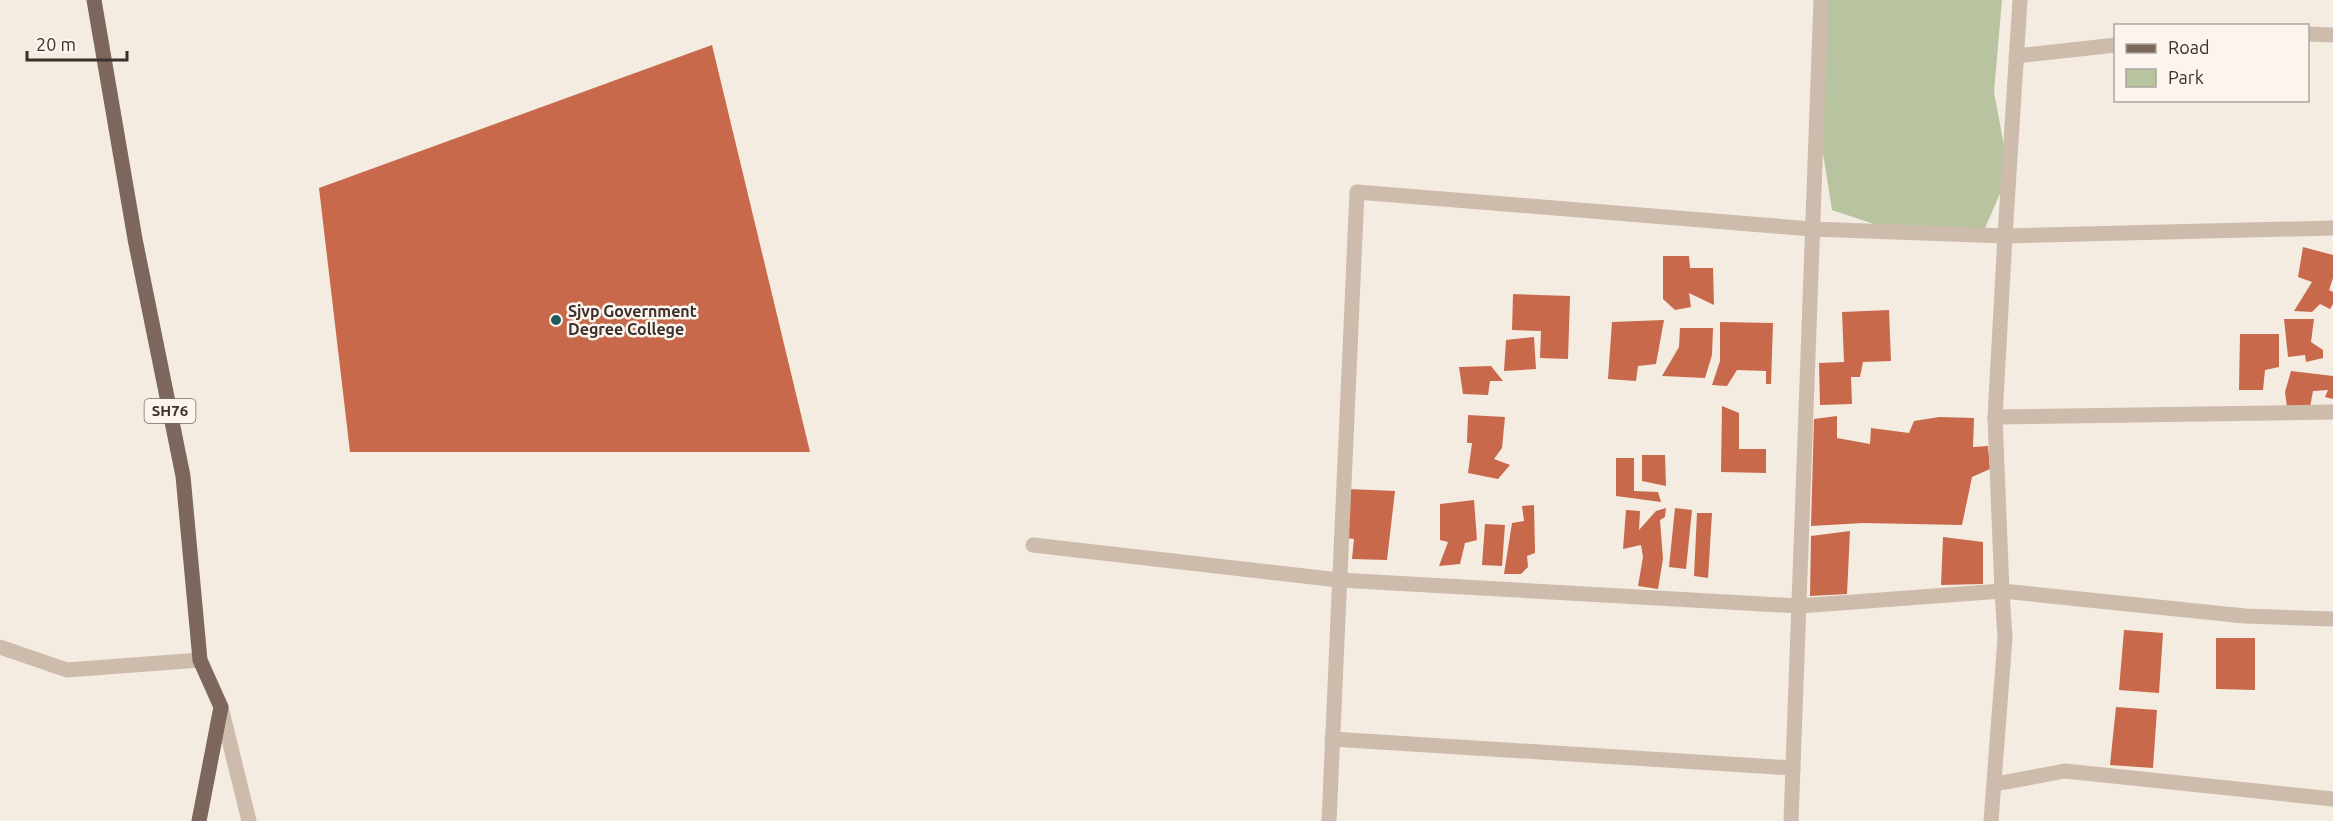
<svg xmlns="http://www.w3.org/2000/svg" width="2333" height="821" font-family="Ubuntu,sans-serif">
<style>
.green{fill:#b8c4a0}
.building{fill:#c8694b}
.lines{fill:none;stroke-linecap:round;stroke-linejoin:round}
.minor{stroke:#cdbbac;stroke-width:15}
.tertiary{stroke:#cdbbac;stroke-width:15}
.primary{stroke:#7d675c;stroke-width:15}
.poi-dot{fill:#1f5a5e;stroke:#fbf5ee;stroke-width:2}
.labels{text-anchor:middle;stroke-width:5;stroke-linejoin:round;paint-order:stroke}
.shield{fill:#fbf5ee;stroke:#756b66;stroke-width:1.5}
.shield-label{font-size:15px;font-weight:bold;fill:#3b302b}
.poi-label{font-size:16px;font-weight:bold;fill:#3b302b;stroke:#fbf5ee;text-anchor:start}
</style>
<rect width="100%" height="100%" fill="#f4ebe1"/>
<polygon class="green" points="1821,0 2002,0 1994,92 2009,173 1982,235 1898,232 1832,210 1816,110"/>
<g class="building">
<polygon points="712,45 810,452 350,452 319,188"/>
<polygon points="2303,247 2333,255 2333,278 2329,290 2333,292 2333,304 2330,309 2320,304 2312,312 2294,311 2312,282 2298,277"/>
<polygon points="1663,256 1689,256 1690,268 1713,268 1714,305 1689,293 1691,307 1675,310 1663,299"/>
<polygon points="1513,294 1570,296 1568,359 1540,358 1541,331 1512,330"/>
<polygon points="1889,310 1891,361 1863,362 1860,377 1851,377 1852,404 1820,405 1819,363 1844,362 1842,312"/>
<polygon points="2284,319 2314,319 2311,342 2323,350 2323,358 2306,362 2305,355 2288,357"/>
<polygon points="1664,320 1656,364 1638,366 1636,381 1608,379 1612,322"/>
<polygon points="1720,322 1773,323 1771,384 1766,384 1766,371 1737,370 1727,386 1712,385 1720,361"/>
<polygon points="1680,328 1713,328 1712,355 1705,378 1662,376 1679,347"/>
<polygon points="2240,334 2279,334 2279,367 2265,370 2263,390 2239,390"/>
<polygon points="1534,337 1536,369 1504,371 1506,340"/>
<polygon points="1491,366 1503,381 1490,381 1488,395 1463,394 1459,367"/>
<polygon points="2291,371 2333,376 2333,399 2325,397 2328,390 2313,391 2310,407 2287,407 2285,392"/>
<polygon points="1722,406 1739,413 1739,449 1766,449 1766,473 1721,472"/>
<polygon points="1468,415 1505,417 1502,448 1494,459 1510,465 1498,479 1468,473 1472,443 1467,443"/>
<polygon points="1837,416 1837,438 1870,444 1871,428 1909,433 1914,421 1939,417 1974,418 1973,447 1988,446 1990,469 1972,477 1962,525 1863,523 1811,526 1814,419"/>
<polygon points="1642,455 1665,455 1666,486 1642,481"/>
<polygon points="1616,458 1634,458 1634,491 1658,492 1661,502 1616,496"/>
<polygon points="1348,489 1395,491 1387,560 1352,559 1354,539 1346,538"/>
<polygon points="1474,500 1477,540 1465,543 1460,564 1439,566 1448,542 1440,540 1440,504"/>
<polygon points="1534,505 1535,553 1527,556 1528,567 1521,574 1504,574 1512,523 1524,521 1522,506"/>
<polygon points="1666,508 1665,517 1660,520 1663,559 1658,589 1638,586 1643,557 1641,545 1623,549 1626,510 1640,511 1639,530 1656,511"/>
<polygon points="1675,508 1692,510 1686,569 1669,567"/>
<polygon points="1697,513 1712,513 1708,578 1694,576"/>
<polygon points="1485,524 1505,525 1502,566 1482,565"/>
<polygon points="1850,531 1847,594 1810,596 1811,536"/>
<polygon points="1943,537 1983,542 1983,584 1941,585"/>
<polygon points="2124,630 2163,633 2159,693 2119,690"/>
<polygon points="2216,638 2255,638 2255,690 2216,689"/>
<polygon points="2116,707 2157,710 2153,768 2110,765"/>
</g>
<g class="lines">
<g class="minor">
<polyline points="2308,34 2333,35"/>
<polyline points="2016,56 2116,45"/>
<polyline points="1995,417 2005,236 2333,228"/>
<polyline points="1033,545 1339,580 1799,606 2002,591 1995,417 2333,412"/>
<polyline points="0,647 67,670 200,660"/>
<polyline points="1332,739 1793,768"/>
<polyline points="1995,784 2065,771 2333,799"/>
<polyline points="1329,821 1357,192 1812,229 2005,236 2020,0"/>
<polyline points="1791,821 1821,0"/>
<polyline points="1991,821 2005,638 2002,591 2245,616 2333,619"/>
</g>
<polyline class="tertiary" points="221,707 249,821"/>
<polyline class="primary" points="94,0 135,239 183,476 200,660 221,707 199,821"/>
</g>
<circle class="poi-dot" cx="556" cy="320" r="6"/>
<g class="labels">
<rect class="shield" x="144.5" y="399" width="51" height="24" rx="4.5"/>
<g class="shield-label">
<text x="170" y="416">SH76</text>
</g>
<g class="poi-label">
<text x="568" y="317">Sjvp Government<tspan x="568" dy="18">Degree College</tspan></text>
</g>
</g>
<rect x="2114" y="24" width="195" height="78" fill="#fbf5ee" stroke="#aea6a0" stroke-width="1.5"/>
<rect x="2126" y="44" width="30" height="9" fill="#7d675c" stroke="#aea6a0" stroke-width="1.5"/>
<text x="2168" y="54" font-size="18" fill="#3b302b">Road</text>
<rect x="2126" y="69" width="30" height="18" fill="#b8c4a0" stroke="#aea6a0" stroke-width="1.5"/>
<text x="2168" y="84" font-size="18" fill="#3b302b">Park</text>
<path d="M27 51v9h100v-9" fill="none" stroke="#3b302b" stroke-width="3"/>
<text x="36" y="51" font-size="18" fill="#3b302b" stroke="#fbf5ee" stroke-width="4.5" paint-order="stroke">20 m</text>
</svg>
